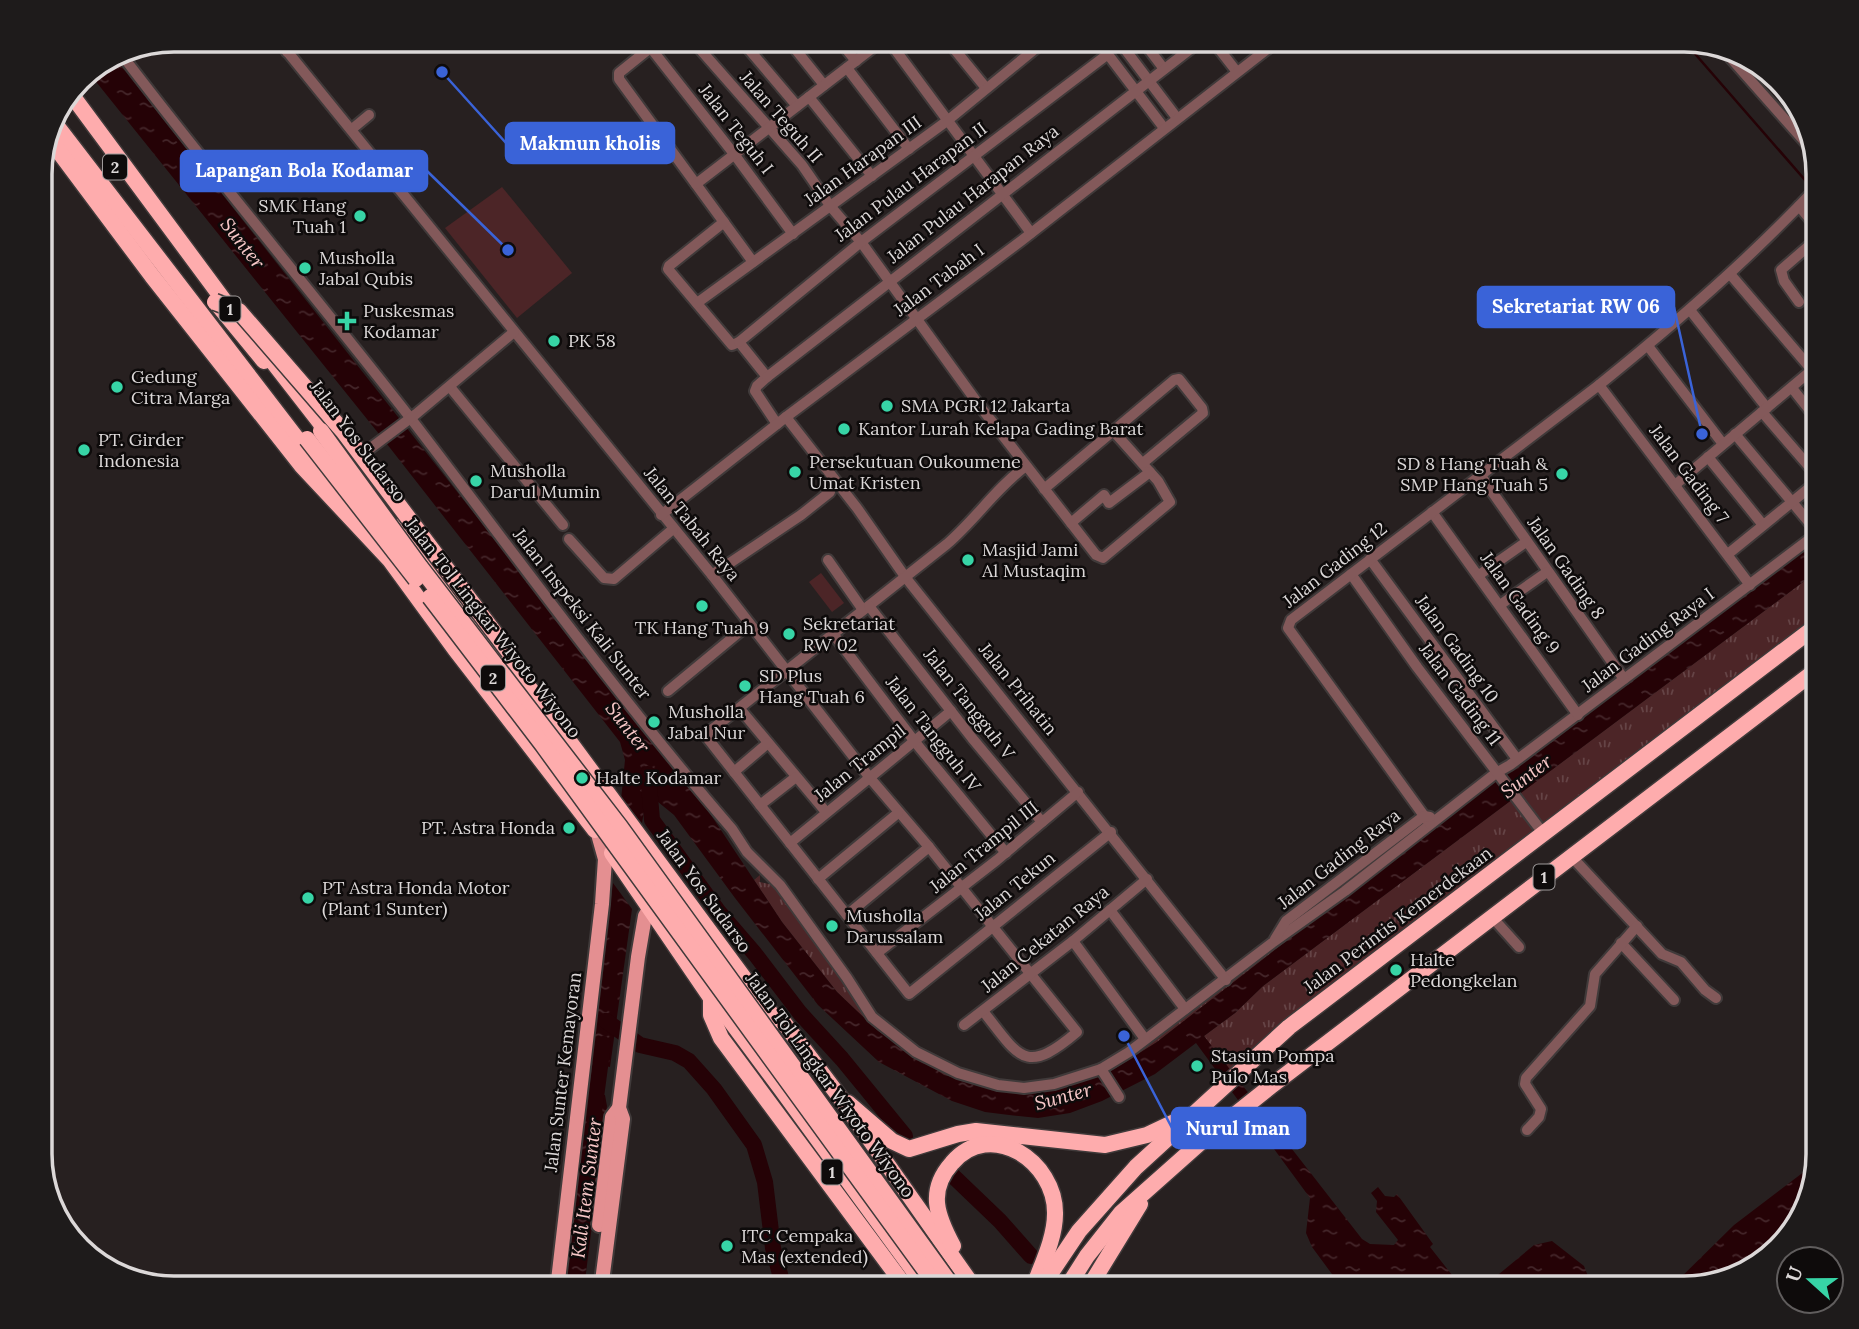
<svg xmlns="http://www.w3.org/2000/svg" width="1859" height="1329" font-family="Lora,serif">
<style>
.grass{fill:url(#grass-tufts)}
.garden{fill:#4c2527}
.water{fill:url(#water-ripples)}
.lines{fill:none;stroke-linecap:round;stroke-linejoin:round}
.stream{stroke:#250206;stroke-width:2.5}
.river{stroke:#250206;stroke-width:16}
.minor-casing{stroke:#403a3a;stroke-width:14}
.major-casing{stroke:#403a3a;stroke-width:18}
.highway-casing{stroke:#403a3a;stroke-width:19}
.minor{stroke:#83595a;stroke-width:10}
.major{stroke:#e48f91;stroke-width:14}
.highway{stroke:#feacad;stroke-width:16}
.highway-bridge-casing{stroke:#403a3a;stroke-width:19;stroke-linecap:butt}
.highway-bridge{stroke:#feacad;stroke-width:16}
.poi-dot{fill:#37d4a6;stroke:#0e0b0b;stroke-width:2.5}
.labels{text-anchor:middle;stroke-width:5;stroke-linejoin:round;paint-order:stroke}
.shield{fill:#0e0b0b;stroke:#9e9a9a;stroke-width:2}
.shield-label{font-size:16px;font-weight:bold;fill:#dcd8d8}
.street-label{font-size:18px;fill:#dcd8d8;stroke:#0e0b0b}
.poi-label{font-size:18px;fill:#dcd8d8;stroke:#0e0b0b;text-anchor:start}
.water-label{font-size:19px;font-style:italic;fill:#f9c9c9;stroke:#0e0b0b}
.rim{fill:none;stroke:#dcd8d8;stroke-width:3.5}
.leader{fill:none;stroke:#3a63d8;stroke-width:2.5}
.callout-dot{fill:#3a63d8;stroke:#0e0b0b;stroke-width:2.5}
.callout{fill:#3a63d8;stroke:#3a63d8;stroke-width:2.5}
.callout-label{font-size:19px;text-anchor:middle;font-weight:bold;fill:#fff}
</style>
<defs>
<pattern id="grass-tufts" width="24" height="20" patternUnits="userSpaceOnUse" patternTransform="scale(1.75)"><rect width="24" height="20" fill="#4c2527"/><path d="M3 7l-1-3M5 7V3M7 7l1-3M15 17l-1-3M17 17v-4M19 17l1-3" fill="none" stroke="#654446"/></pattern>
<pattern id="water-ripples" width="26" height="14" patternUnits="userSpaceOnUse" patternTransform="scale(1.75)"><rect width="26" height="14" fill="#250206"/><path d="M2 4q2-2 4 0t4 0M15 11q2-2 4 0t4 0" fill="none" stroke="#44262a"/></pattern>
</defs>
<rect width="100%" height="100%" fill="#272020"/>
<g class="grass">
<polygon points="1819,532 1819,538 1811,543 1434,822 1344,896 1157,1042 1114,1069 1089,1078 1056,1088 1020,1092 944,1075 878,1031 837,992 782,922 754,880 760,875 760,882 769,884 772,875 847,978 868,1012 901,1041 916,1052 958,1073 997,1085 1024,1088 1038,1087 1101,1069 1128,1052 1333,899 1496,773 1510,765"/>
<polygon points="1819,570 1819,621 1234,1077 1204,1036 1235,1013 1263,986"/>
</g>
<g class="garden">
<polygon points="502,187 572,273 517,318 445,228"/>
<polygon points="821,573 844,603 832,612 809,582"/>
</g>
<g class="water">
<polygon points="118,62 705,806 782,922 837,992 878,1031 944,1075 982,1085 1020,1092 1089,1078 1114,1069 1157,1042 1344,896 1434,822 1819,538 1819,570 1263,986 1235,1013 1204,1036 1362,1239 1370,1244 1394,1245 1398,1240 1376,1212 1377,1201 1371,1193 1378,1187 1385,1196 1394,1197 1397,1194 1433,1244 1430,1247 1463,1289 1343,1289 1312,1247 1306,1233 1310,1198 1196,1043 1155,1074 1102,1101 1070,1113 1038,1118 1009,1115 985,1112 952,1101 879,1062 818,1005 735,898 674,815 647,793 642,823 621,800 625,760 620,742 383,439 89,73"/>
<polygon points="613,883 632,909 610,1067 591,1063"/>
<polygon points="588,1091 605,1095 607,1106 584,1289 565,1289"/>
<polygon points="1817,1160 1791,1236 1744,1275 1684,1289 1669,1289 1734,1225 1805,1171"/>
<polygon points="1552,1241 1584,1266 1593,1289 1481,1289 1534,1245"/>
</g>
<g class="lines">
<polyline class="stream" points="1683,40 1812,188"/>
<g class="river">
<polyline points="648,774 652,820 718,911 755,954 800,1013 842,1059 905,1136"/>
<polyline points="606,1021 640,1045 675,1053 689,1061 714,1089 754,1145 765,1182 773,1248 784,1289"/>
<polyline points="594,1112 603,1044"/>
<polyline points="952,1175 1000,1221 1031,1256"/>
</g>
<defs>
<g id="minor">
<path d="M 278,40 L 712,575 L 870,778 L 929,847 L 1077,1032 C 1024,1077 1019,1056 983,1011"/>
<polyline points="660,40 619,73 619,79 753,262"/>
<polyline points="692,40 802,165 831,207 861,242 979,405 1096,555 1103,558 1170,502 1158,481 1115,433"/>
<polyline points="741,40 797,106"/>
<polyline points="788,40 824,85"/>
<polyline points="839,40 856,61"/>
<polyline points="888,40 1031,233"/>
<polyline points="947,40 986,88"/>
<polyline points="1097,40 1164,128"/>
<polyline points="1118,40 1177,118"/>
<polyline points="1142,40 1164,69"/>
<polyline points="1212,40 1237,72"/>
<polyline points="650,47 734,154 793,234"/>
<polyline points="287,52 303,40"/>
<polyline points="1728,55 1813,151"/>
<path d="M 125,59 C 218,181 318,299 412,420 C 517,557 619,698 732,829 L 747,852 L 780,885 L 847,978 L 872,1017 L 916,1052 L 958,1073 L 998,1085 L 1024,1088 L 1054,1084 L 1101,1069 L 1129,1052 L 1272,943 L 1345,891 L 1496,773 L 1510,765 L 1819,532"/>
<polyline points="847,68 909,149"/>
<polyline points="809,97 872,176"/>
<polyline points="352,129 369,115"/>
<polyline points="696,184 883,40"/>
<polyline points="1799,206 1819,230"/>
<polyline points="724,222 669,266 668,269 732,345 739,342 767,377 757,386 755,391 777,424"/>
<polyline points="1730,274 1812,370"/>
<polyline points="1799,302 1784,281 1781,270 1819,237"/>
<polyline points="697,303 947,121 1046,40"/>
<polyline points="1690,310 1767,408"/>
<polyline points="739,342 861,242 1108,54"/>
<polyline points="1648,346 1723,444"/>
<polyline points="767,377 1202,40"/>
<polyline points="1599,385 1750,585"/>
<polyline points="450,387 563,525"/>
<polyline points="1792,388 1819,422"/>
<polyline points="1762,412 1819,478"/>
<polyline points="786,417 857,508 906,578 1226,980"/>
<polyline points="1735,434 1818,533"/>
<polyline points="1708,457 1763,525"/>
<polyline points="352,462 416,414 514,332"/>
<path d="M 1026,466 C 996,488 976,519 947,544 L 705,735 L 909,994 L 1111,832"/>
<polyline points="1481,476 1624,679"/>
<polyline points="1675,485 1819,364"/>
<polyline points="1044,489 1174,380 1179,379 1202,408 1203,413 1143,463"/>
<polyline points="1432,512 1578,715"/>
<polyline points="661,515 786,417 1021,241 1279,40"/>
<polyline points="1071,523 1104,495 1109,503 1150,472"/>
<polyline points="569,539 604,578 614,579 673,529"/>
<polyline points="1728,554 1819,480"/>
<polyline points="1370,559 1517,759"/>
<polyline points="828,560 863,610"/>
<polyline points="1351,574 1417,667 1543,833"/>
<polyline points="712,575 801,515 830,492"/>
<polyline points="1479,575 1526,542"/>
<polyline points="1500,605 1547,572"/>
<polyline points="869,606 972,738 1042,822"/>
<polyline points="834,635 915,742 1006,853"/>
<polyline points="668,691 749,624"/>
<polyline points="740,709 826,812"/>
<polyline points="734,772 768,743"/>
<polyline points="760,805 796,777"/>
<path d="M 1430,824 L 1288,628 L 1291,620 L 1599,385 C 1677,322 1751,258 1819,185"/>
<polyline points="790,843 951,711"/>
<polyline points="1571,856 1662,954 1681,962 1705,990 1716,998"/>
<polyline points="818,879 898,813"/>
<polyline points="1110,910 1185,1009"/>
<polyline points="847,915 929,847"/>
<polyline points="1492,917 1519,947"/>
<polyline points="1275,939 1286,921 1424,816 1430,817"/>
<polyline points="1073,941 1145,1039"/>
<polyline points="1621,943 1674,1000"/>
<polyline points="877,953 997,860 1078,792"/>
<polyline points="964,1025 1073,941 1147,879"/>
<polyline points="1101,1069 1119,1097"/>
<polyline points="1527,1130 1539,1117 1541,1109 1525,1084 1526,1078 1590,1006 1595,974 1637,926"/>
</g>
<g id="major">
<polyline points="599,1225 612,1117 619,1108"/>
<polyline points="557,1289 602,904 605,859 598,834"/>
<polyline points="601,1289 623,1119 619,1108 638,957 645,916 650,908"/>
</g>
<g id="highway">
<polyline points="71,94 231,310"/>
<polyline points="53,121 334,487"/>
<polyline points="48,137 152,276 302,466 390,560 455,649 595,830"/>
<polyline points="218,305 264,361"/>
<polyline points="263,349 333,439"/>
<polyline points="399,527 535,695 769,1012 784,1023 842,1100 975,1289"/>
<polyline points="612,853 711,998 727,1016 782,1090 927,1289"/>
<polyline points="711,998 711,1015 721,1038 907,1289"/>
<polyline points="848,1103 892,1141 909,1149 958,1134 976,1131 1105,1145 1147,1135 1183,1118"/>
<path d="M 953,1246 C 937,1216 927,1191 952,1163 C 990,1118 1056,1161 1055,1214 C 1055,1238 1042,1264 1034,1286"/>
<polyline points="1040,1289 1079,1231 1136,1167 1289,1027 1819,624"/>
<polyline points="1066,1289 1087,1256 1121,1213 1202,1141 1271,1086 1819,668"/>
<polyline points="1088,1289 1140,1204"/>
</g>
</defs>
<use href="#minor" class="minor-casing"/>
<use href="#major" class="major-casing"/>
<use href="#highway" class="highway-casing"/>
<use href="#minor" class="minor"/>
<use href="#major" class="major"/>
<use href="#highway" class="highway"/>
<defs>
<g id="highway-bridge">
<polyline points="215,302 239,311 343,431 509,652"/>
<polyline points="321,431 420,567 620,827 954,1289"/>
<polyline points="307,439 416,579"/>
<polyline points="430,597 543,745 939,1289"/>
</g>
</defs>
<use href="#highway-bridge" class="highway-bridge-casing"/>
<use href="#highway-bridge" class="highway-bridge"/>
</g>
<g class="poi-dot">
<circle cx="360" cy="216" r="7"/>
<circle cx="305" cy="268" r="7"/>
<path d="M343.5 310.5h7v7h7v7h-7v7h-7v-7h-7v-7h7z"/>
<circle cx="554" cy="341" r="7"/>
<circle cx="117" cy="387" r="7"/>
<circle cx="887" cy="406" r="7"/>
<circle cx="844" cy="429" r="7"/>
<circle cx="84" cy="450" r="7"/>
<circle cx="795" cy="472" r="7"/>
<circle cx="1562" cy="474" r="7"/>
<circle cx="476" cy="481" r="7"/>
<circle cx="968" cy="560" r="7"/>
<circle cx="702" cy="606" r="7"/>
<circle cx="789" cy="634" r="7"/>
<circle cx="745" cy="686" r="7"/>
<circle cx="654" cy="722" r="7"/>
<circle cx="582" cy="778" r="7"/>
<circle cx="569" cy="828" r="7"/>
<circle cx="308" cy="898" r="7"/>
<circle cx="832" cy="926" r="7"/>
<circle cx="1396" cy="970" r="7"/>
<circle cx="1197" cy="1066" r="7"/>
<circle cx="727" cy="1246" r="7"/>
</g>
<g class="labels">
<g class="shield">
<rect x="103" y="154.5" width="24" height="25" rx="5"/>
<rect x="219.5" y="296.5" width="21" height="25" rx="5"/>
<rect x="481" y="665.5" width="24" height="25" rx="5"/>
<rect x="1533.5" y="864.5" width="21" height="25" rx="5"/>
<rect x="821.5" y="1159.5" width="21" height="25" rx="5"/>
</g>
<g class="shield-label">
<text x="115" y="173">2</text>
<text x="230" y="315">1</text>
<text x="493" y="684">2</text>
<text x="1544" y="883">1</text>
<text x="832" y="1178">1</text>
</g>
<g class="street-label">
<text transform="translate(781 117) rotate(49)" y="6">Jalan Teguh II</text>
<text transform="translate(736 129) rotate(52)" y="6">Jalan Teguh I</text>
<text transform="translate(863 161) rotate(-36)" y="6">Jalan Harapan III</text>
<text transform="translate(911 182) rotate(-37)" y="6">Jalan Pulau Harapan II</text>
<text transform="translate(973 194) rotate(-38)" y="6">Jalan Pulau Harapan Raya</text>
<text transform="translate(939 280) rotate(-37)" y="6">Jalan Tabah I</text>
<text transform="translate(358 441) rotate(53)" y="6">Jalan Yos Sudarso</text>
<text transform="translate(1689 474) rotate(53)" y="6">Jalan Gading 7</text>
<text transform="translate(692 524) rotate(51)" y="6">Jalan Tabah Raya</text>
<text transform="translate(1335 565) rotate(-38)" y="6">Jalan Gading 12</text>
<text transform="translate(1566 568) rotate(55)" y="6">Jalan Gading 8</text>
<text transform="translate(1520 603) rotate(54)" y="6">Jalan Gading 9</text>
<text transform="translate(582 614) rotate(52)" y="6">Jalan Inspeksi Kali Sunter</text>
<text transform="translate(493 628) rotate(52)" y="6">Jalan Tol Lingkar Wiyoto Wiyono</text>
<text transform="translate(1648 640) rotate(-37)" y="6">Jalan Gading Raya I</text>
<text transform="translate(1457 649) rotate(54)" y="6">Jalan Gading 10</text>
<text transform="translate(1018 689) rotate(51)" y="6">Jalan Prihatin</text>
<text transform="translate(1460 694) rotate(53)" y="6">Jalan Gading 11</text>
<text transform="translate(969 704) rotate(52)" y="6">Jalan Tangguh V</text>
<text transform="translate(933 734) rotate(52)" y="6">Jalan Tangguh IV</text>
<text transform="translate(860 763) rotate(-39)" y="6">Jalan Trampil</text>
<text transform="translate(984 847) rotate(-39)" y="6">Jalan Trampil III</text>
<text transform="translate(1339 859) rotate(-38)" y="6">Jalan Gading Raya</text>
<text transform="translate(1015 886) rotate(-39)" y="6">Jalan Tekun</text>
<text transform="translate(704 891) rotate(54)" y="6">Jalan Yos Sudarso</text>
<text transform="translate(1398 920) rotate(-37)" y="6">Jalan Perintis Kemerdekaan</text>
<text transform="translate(1045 939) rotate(-39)" y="6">Jalan Cekatan Raya</text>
<text transform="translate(563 1072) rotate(-83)" y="6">Jalan Sunter Kemayoran</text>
<text transform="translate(830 1085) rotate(54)" y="6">Jalan Tol Lingkar Wiyoto Wiyono</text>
</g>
<g class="poi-label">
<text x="346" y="212" text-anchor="end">SMK Hang<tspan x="346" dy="21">Tuah 1</tspan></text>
<text x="319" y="264">Musholla<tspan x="319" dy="21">Jabal Qubis</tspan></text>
<text x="363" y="317">Puskesmas<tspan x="363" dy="21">Kodamar</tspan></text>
<text x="568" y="347">PK 58</text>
<text x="131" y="383">Gedung<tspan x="131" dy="21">Citra Marga</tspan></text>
<text x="901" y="412">SMA PGRI 12 Jakarta</text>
<text x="858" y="435">Kantor Lurah Kelapa Gading Barat</text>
<text x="98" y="446">PT. Girder<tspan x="98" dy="21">Indonesia</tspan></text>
<text x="809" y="468">Persekutuan Oukoumene<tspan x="809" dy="21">Umat Kristen</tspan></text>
<text x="1548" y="470" text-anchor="end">SD 8 Hang Tuah &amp;<tspan x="1548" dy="21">SMP Hang Tuah 5</tspan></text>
<text x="490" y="477">Musholla<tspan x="490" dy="21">Darul Mumin</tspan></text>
<text x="982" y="556">Masjid Jami<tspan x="982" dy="21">Al Mustaqim</tspan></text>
<text x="803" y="630">Sekretariat<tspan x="803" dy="21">RW 02</tspan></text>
<text x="702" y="634" text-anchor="middle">TK Hang Tuah 9</text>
<text x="759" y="682">SD Plus<tspan x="759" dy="21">Hang Tuah 6</tspan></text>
<text x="668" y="718">Musholla<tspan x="668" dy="21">Jabal Nur</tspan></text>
<text x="596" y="784">Halte Kodamar</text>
<text x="555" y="834" text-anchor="end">PT. Astra Honda</text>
<text x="322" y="894">PT Astra Honda Motor<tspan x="322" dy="21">(Plant 1 Sunter)</tspan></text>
<text x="846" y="922">Musholla<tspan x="846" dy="21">Darussalam</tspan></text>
<text x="1410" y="966">Halte<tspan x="1410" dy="21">Pedongkelan</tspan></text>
<text x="1211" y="1062">Stasiun Pompa<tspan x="1211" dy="21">Pulo Mas</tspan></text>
<text x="741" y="1242">ITC Cempaka<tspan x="741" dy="21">Mas (extended)</tspan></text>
</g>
<g class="water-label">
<text transform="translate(243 243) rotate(52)" y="7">Sunter</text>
<text transform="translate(628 727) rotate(52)" y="7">Sunter</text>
<text transform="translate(1526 776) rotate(-37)" y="7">Sunter</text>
<text transform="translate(1063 1096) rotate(-15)" y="7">Sunter</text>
<text transform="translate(586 1188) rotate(-83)" y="7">Kali Item Sunter</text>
</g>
</g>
<path d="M0 0H1859V1329H0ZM174 52H1684A122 122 0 0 1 1806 174V1154A122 122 0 0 1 1684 1276H174A122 122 0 0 1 52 1154V174A122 122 0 0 1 174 52Z" fill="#1e1b1b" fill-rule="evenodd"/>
<path class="rim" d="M174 52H1684A122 122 0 0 1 1806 174V1154A122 122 0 0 1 1684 1276H174A122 122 0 0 1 52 1154V174A122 122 0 0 1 174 52Z"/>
<path class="leader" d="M442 72L506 143M508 250L427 171M1702 434L1674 307M1124 1036L1172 1128"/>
<g class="callout-dot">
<circle cx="442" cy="72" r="7"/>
<circle cx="508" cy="250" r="7"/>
<circle cx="1702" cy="434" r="7"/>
<circle cx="1124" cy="1036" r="7"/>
</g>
<g class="callout">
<rect x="506" y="123" width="168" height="40" rx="7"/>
<rect x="181" y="151" width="246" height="40" rx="7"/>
<rect x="1478" y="287" width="196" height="40" rx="7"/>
<rect x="1172" y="1108" width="133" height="40" rx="7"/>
</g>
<g class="callout-label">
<text x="590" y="150">Makmun kholis</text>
<text x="304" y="177">Lapangan Bola Kodamar</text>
<text x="1576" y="313">Sekretariat RW 06</text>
<text x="1238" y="1135">Nurul Iman</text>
</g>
<g transform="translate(1810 1280) rotate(291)"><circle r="33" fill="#0e0b0b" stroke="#605d5d" stroke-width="2"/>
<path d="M0-5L12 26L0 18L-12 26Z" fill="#37d4a6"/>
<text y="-10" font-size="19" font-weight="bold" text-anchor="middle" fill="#dcd8d8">U</text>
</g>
</svg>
